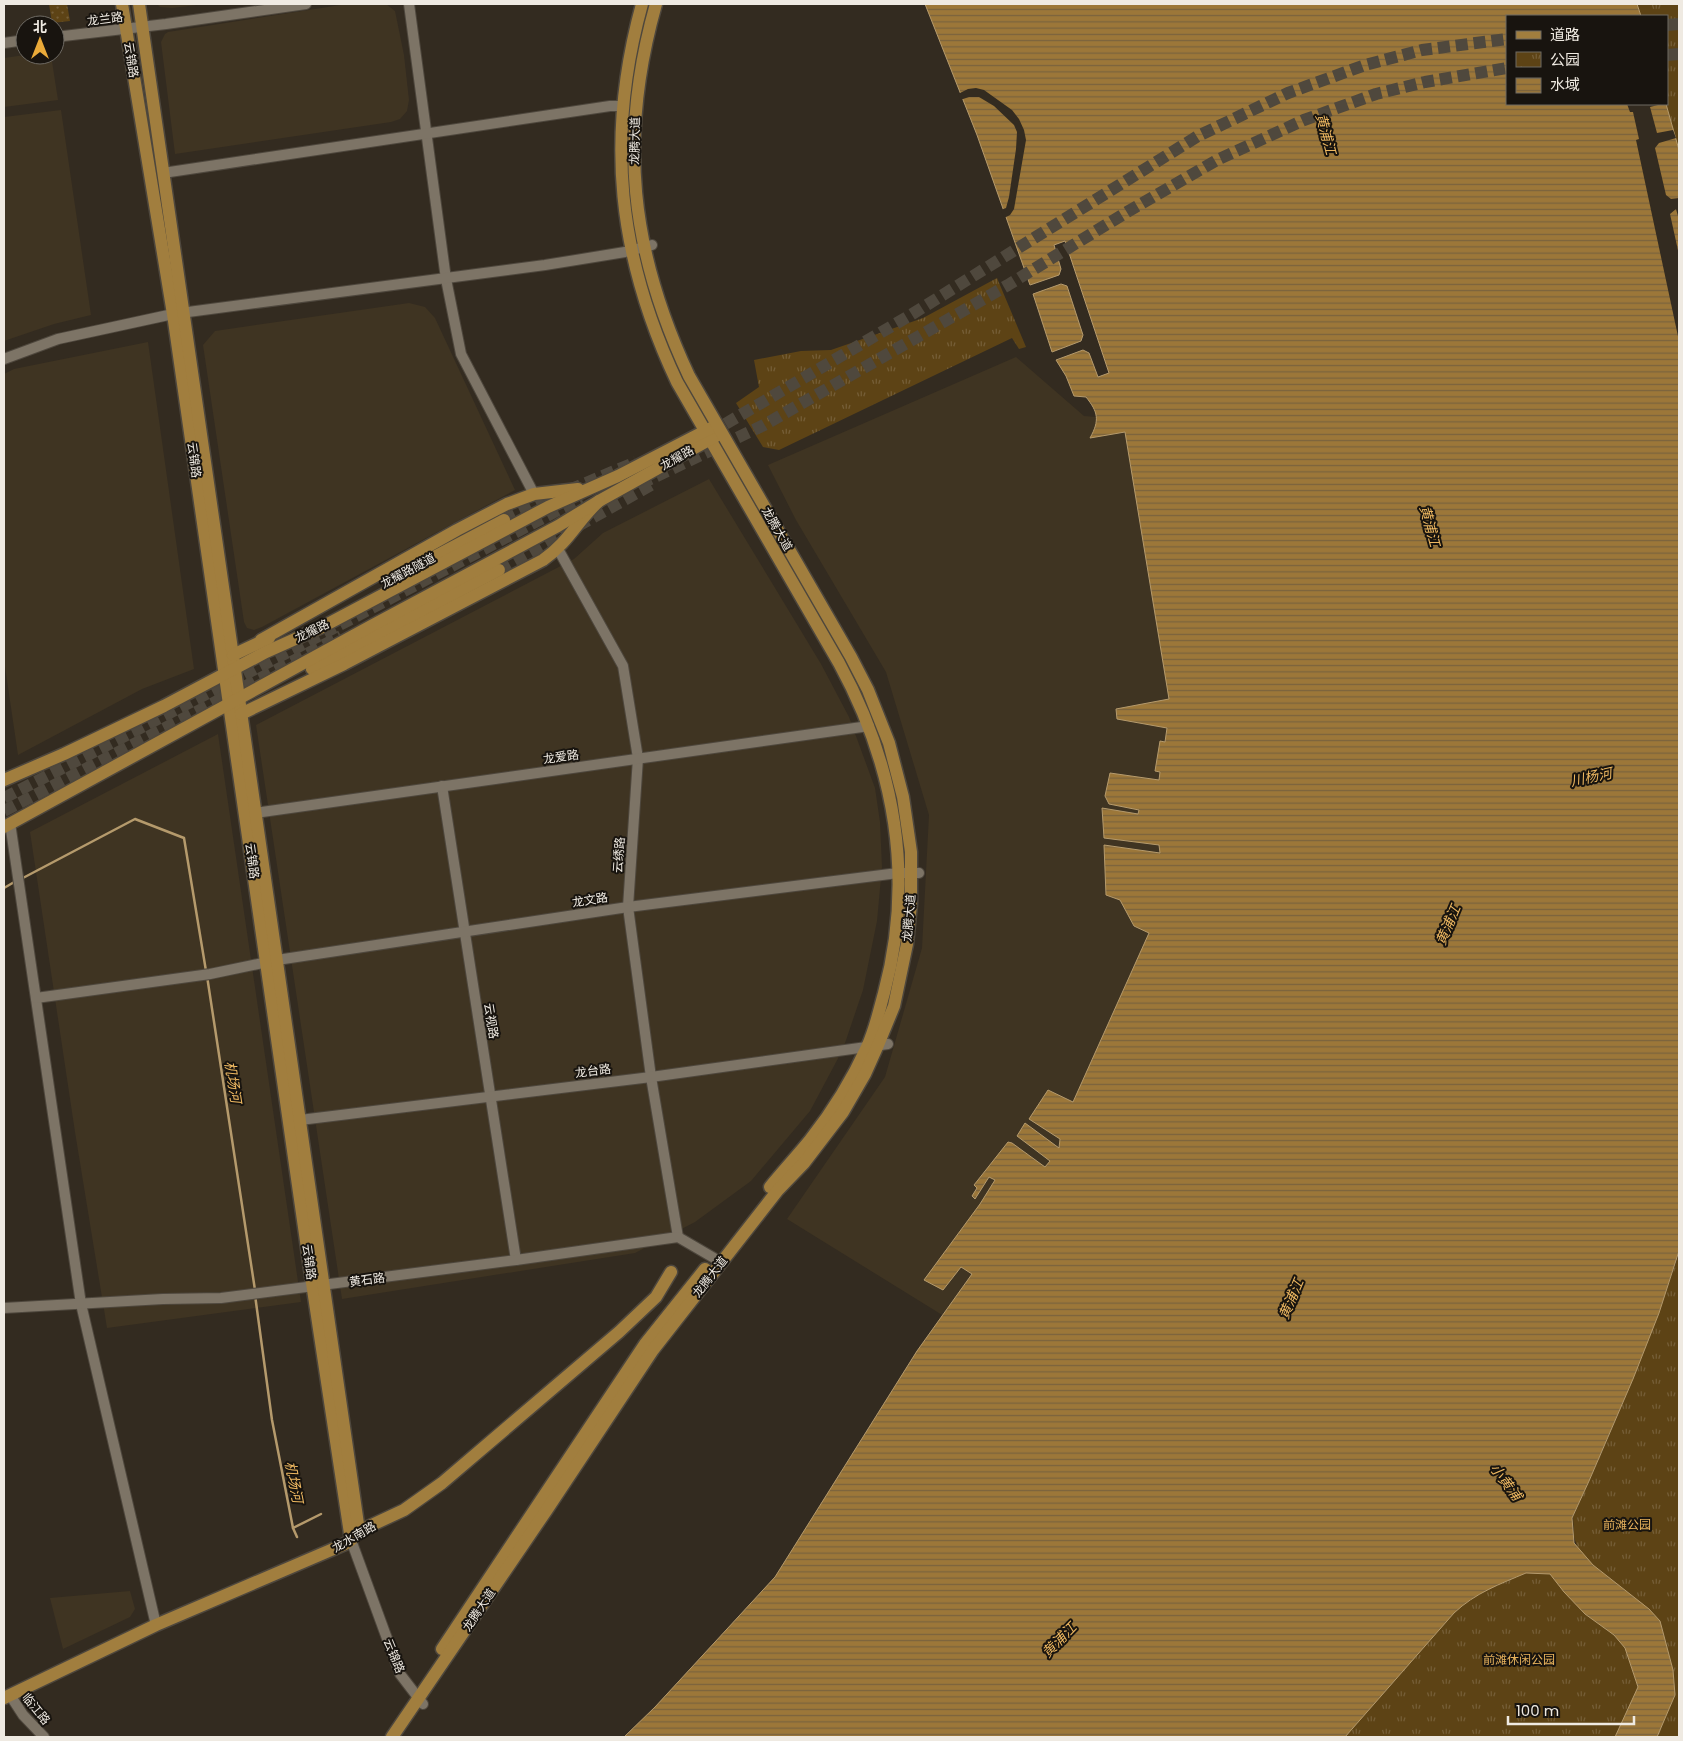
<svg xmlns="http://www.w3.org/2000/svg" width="1683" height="1741" font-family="Poppins,'Noto Sans SC',sans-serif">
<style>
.built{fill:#3f3422}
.grass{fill:url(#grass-dots)}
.park{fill:url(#park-tufts)}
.water{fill:url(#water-rules);stroke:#b59a6c}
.pier{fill:#332b20}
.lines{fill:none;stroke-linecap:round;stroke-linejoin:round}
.stream{stroke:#b59a6c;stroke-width:2.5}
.major-tunnel{stroke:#4f483d;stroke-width:12;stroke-dasharray:12 6;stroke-linecap:butt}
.minor-casing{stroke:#4e473d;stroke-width:12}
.major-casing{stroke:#4e473d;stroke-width:15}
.minor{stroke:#7d7466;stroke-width:10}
.major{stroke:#a17e3e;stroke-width:12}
.labels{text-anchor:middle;stroke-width:4;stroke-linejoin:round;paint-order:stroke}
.street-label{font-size:12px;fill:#efeae2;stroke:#18140f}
.park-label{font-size:12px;fill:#eab45d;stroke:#18140f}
.water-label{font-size:14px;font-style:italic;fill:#eeb861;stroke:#18140f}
</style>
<defs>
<pattern id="grass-dots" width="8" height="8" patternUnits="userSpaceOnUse" patternTransform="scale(1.25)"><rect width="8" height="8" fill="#5d4315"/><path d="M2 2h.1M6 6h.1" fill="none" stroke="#755e37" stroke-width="1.8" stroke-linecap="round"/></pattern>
<pattern id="park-tufts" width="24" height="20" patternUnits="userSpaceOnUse" patternTransform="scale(1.25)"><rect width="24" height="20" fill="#5d4315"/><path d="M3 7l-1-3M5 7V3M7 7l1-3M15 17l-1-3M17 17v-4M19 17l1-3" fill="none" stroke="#755e37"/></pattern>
<pattern id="water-rules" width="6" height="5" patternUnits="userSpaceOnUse" patternTransform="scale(1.25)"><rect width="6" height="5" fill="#9c7739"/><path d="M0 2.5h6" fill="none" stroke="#7a633d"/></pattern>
</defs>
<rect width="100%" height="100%" fill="#332b20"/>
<g class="built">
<polygon points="157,4 205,4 172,8 160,7"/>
<polygon points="347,4 386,4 395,11 404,55 409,100 407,111 400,119 391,122 175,154 161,42 165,34 168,32"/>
<polygon points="25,55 51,55 58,100 4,107 4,58"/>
<polygon points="61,110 91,315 54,324 4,341 4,117"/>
<polygon points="409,303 425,307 435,318 515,490 262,627 254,630 247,628 244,622 203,345 215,331"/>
<polygon points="148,342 194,669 142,689 18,755 4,660 4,374 14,369"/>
<polygon points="1016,357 1084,416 1134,420 1184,707 1166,926 1081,1118 960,1326 787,1219 885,1077 922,948 929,815 886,672 796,520 768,465"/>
<polygon points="709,479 821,664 849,717 875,788 880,822 882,867 877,921 863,990 843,1049 810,1111 751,1181 695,1222 635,1253 342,1299 256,725 574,559 603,533"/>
<polygon points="218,734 301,1302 107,1328 75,1132 30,832"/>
<polygon points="130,1591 135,1609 130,1617 63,1649 50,1598"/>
</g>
<polygon class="grass" points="49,4 67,4 70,21 52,23"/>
<g class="park">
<polygon points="1637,4 1679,4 1679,150 1666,104 1667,16 1641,16"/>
<polygon points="997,278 1026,347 1019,349 1012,338 779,450 763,447 736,403 759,387 754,360 801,351 831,350 923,318"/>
<path d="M 1679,1253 L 1679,1737 L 1657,1737 L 1675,1695 L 1673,1670 L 1660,1621 L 1635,1598 L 1590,1563 L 1578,1549 L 1574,1537 L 1573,1517 C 1612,1431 1650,1343 1679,1253 Z"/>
<path d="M 1526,1573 L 1550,1574 L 1585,1614 L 1614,1635 L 1625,1648 L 1638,1687 L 1615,1737 L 1345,1737 L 1454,1613 C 1475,1593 1500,1584 1526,1573 Z"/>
</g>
<g class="water">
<path d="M 925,4 L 1637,4 L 1641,16 L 1507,16 L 1507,104 L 1666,104 L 1679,150 L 1679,1251 L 1659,1313 L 1633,1379 L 1589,1481 L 1572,1518 L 1574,1543 L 1593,1565 L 1649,1609 L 1660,1621 L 1673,1670 L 1675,1695 L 1657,1737 L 1615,1737 L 1638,1687 L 1625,1648 L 1614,1635 L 1585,1614 L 1564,1592 L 1550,1574 L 1526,1573 C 1500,1584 1475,1593 1454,1613 L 1345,1737 L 624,1737 L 655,1707 L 775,1577 L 917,1351 L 972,1274 L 961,1267 L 943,1290 L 924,1280 L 980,1204 L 995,1180 L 989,1177 L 975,1199 L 972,1196 L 977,1188 L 974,1185 L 1008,1142 L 1012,1143 L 1045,1167 L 1050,1161 L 1017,1136 L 1025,1123 L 1059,1148 L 1060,1139 L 1029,1119 L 1048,1090 L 1073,1102 L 1149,933 L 1134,926 L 1120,900 L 1106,895 L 1104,845 L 1160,853 L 1159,845 L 1104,838 L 1102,808 L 1138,814 L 1139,810 L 1109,804 L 1105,796 L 1110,773 L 1159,780 L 1160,772 L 1155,771 L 1160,741 L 1165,742 L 1167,728 L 1117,719 L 1116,709 L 1169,699 L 1125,432 L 1090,438 C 1100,420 1098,412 1086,397 L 1074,396 L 1066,376 L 1056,360 L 1083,350 L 1089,353 L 1098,377 L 1109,373 L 1065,241 L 1054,245 L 1061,269 L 1059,275 L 1030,285 L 977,135 Z"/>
<polygon points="1061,284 1067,286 1083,335 1081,341 1052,352 1033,294"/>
</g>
<g class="pier">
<polygon points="976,88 984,90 1012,110 1019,119 1024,130 1026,140 1014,209 1010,215 1004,218 1001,210 1006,208 1009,197 1016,149 1017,132 1014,125 994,106 979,97 969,97 960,100 958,94 968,89"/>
<polygon points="1627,104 1662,104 1650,107 1657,133 1673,130 1676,138 1659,143 1655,148 1666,195 1671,199 1679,198 1679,216 1678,216 1676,209 1670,214 1679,255 1679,341 1636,140 1639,139 1633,112 1630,112"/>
</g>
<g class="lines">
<g class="stream">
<polyline points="21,879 135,819 184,838 206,971"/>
<polyline points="4,888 16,881"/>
<polyline points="207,976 255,1290"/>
<polyline points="255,1295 272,1420 293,1528 297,1537"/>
<polyline points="293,1528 321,1514"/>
</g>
<g class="major-tunnel">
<polyline points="1667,25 1679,24"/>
<polyline points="1667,55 1679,54"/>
<polyline points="710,433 909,316 1198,136 1288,93 1365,65 1422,50 1507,39"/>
<polyline points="640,484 764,425 1008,285 1127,212 1217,160 1304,120 1376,94 1425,82 1507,68"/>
<polyline points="504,520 548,499 636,462"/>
<polyline points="499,570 651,485"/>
<polyline points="4,798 292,650 581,498"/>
<polyline points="4,811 202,709 341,636"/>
</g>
<defs>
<g id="minor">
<polyline points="409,4 446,279 461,354 534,494"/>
<polyline points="55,37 166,24 306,4"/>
<polyline points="4,43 25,40"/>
<polyline points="163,173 610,106 622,106"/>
<polyline points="4,359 58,339 173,314 545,265 625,252 652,245"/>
<polyline points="558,549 623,666 638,758 628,907 651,1077 678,1237"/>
<polyline points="442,786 516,1260"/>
<polyline points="255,813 869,726"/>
<polyline points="10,823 81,1304 156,1625"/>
<polyline points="36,998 210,974 277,960 628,907 898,873 919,873"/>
<polyline points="300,1120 651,1077 888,1044"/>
<polyline points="4,1308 163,1299 221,1298 516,1260 678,1237 714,1258"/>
<polyline points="351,1540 400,1674 423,1704"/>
<polyline points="10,1695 23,1715 44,1737"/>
</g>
<g id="major">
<polyline points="122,4 173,314 312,1283 351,1540"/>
<polyline points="139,4 359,1531"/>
<path d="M 642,4 C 605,138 618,257 677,382 L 839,663 C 895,766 915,878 884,993 C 879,1011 875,1030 867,1047 C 852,1080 832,1112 810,1140 C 797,1156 783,1171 770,1187"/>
<polyline points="396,577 504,520"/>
<polyline points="261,640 457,530 507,504 534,494 578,489"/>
<polyline points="233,655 269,638"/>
<polyline points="312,669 499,570"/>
<path d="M 241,714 L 344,664 L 543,560 C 569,542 577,521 599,501 L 716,436"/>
<polyline points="4,780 64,754 164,706 266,652 322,627 548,507 618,476 713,427"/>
<polyline points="4,827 373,625 558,526 599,501"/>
<polyline points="442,1649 645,1344 705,1269"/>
<polyline points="4,1698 156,1625 345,1544 351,1540 359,1531 404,1510 442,1483 619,1332 656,1297 671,1272"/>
<path d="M 392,1737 L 546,1511 L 653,1350 L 778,1190 L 804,1163 L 843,1112 L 865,1074 L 878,1045 L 894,1006 L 907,944 L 911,904 L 911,852 L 903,797 L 889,743 L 868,690 L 851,657 L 689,376 C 630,250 618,138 656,4"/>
</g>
</defs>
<use href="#minor" class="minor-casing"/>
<use href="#major" class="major-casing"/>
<use href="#minor" class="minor"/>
<use href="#major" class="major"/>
</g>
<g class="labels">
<g class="street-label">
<text transform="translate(105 19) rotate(-7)" y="4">龙兰路</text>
<text transform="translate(131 60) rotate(81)" y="4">云锦路</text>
<text transform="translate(635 141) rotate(-89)" y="4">龙腾大道</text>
<text transform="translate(677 458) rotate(-29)" y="4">龙耀路</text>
<text transform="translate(194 460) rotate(82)" y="4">云锦路</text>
<text transform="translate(777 529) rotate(60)" y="4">龙腾大道</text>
<text transform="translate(408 571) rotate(-28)" y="4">龙耀路隧道</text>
<text transform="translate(312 631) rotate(-26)" y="4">龙耀路</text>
<text transform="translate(561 757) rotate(-8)" y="4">龙爱路</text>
<text transform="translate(619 855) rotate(-86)" y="4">云绣路</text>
<text transform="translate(252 861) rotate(82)" y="4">云锦路</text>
<text transform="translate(590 900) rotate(-9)" y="4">龙文路</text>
<text transform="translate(909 918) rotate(-85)" y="4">龙腾大道</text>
<text transform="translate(491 1021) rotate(81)" y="4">云视路</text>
<text transform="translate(593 1071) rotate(-7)" y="4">龙台路</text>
<text transform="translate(309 1262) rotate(82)" y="4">云锦路</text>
<text transform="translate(710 1277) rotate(-52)" y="4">龙腾大道</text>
<text transform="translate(367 1280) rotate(-8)" y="4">黄石路</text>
<text transform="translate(354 1537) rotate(-30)" y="4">龙水南路</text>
<text transform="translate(479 1610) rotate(-56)" y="4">龙腾大道</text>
<text transform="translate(394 1656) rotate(68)" y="4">云锦路</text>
<text transform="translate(36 1709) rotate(51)" y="4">临江路</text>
</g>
<g class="park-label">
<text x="1627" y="1529">前滩公园</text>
<text x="1519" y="1664">前滩休闲公园</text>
</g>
<g class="water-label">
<text transform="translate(1326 134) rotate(75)" y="5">黄浦江</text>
<text transform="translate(1430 526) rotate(75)" y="5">黄浦江</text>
<text transform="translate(1591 777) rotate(-12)" y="5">川杨河</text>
<text transform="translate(1448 925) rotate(-67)" y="5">黄浦江</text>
<text transform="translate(233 1082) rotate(81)" y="5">机场河</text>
<text transform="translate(1291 1299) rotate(-67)" y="5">黄浦江</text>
<text transform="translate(294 1482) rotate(79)" y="5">机场河</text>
<text transform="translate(1506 1482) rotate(53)" y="5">小黄浦</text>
<text transform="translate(1059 1640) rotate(-46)" y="5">黄浦江</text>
</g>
</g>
<rect width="1683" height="1741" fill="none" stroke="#efeae2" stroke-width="10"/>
<rect x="1506" y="15" width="162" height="90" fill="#18140f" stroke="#6e6a63"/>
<rect x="1516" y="31" width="25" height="8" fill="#a17e3e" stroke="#6e6a63"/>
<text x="1550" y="40" font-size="15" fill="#efeae2">道路</text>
<rect x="1516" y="52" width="25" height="15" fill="url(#park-tufts)" stroke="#6e6a63"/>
<text x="1550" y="65" font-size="15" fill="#efeae2">公园</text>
<rect x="1516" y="78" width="25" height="15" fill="url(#water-rules)" stroke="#6e6a63"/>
<text x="1550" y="90" font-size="15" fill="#efeae2">水域</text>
<g transform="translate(40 40)"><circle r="24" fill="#18140f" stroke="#6e6a63"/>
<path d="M0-4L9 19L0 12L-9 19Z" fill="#eaaa39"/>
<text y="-8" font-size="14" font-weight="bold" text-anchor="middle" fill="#efeae2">北</text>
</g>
<path d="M1508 1716v8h126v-8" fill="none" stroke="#efeae2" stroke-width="2.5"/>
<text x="1516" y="1716" font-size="15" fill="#efeae2" stroke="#18140f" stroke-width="4" paint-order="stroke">100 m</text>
</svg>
